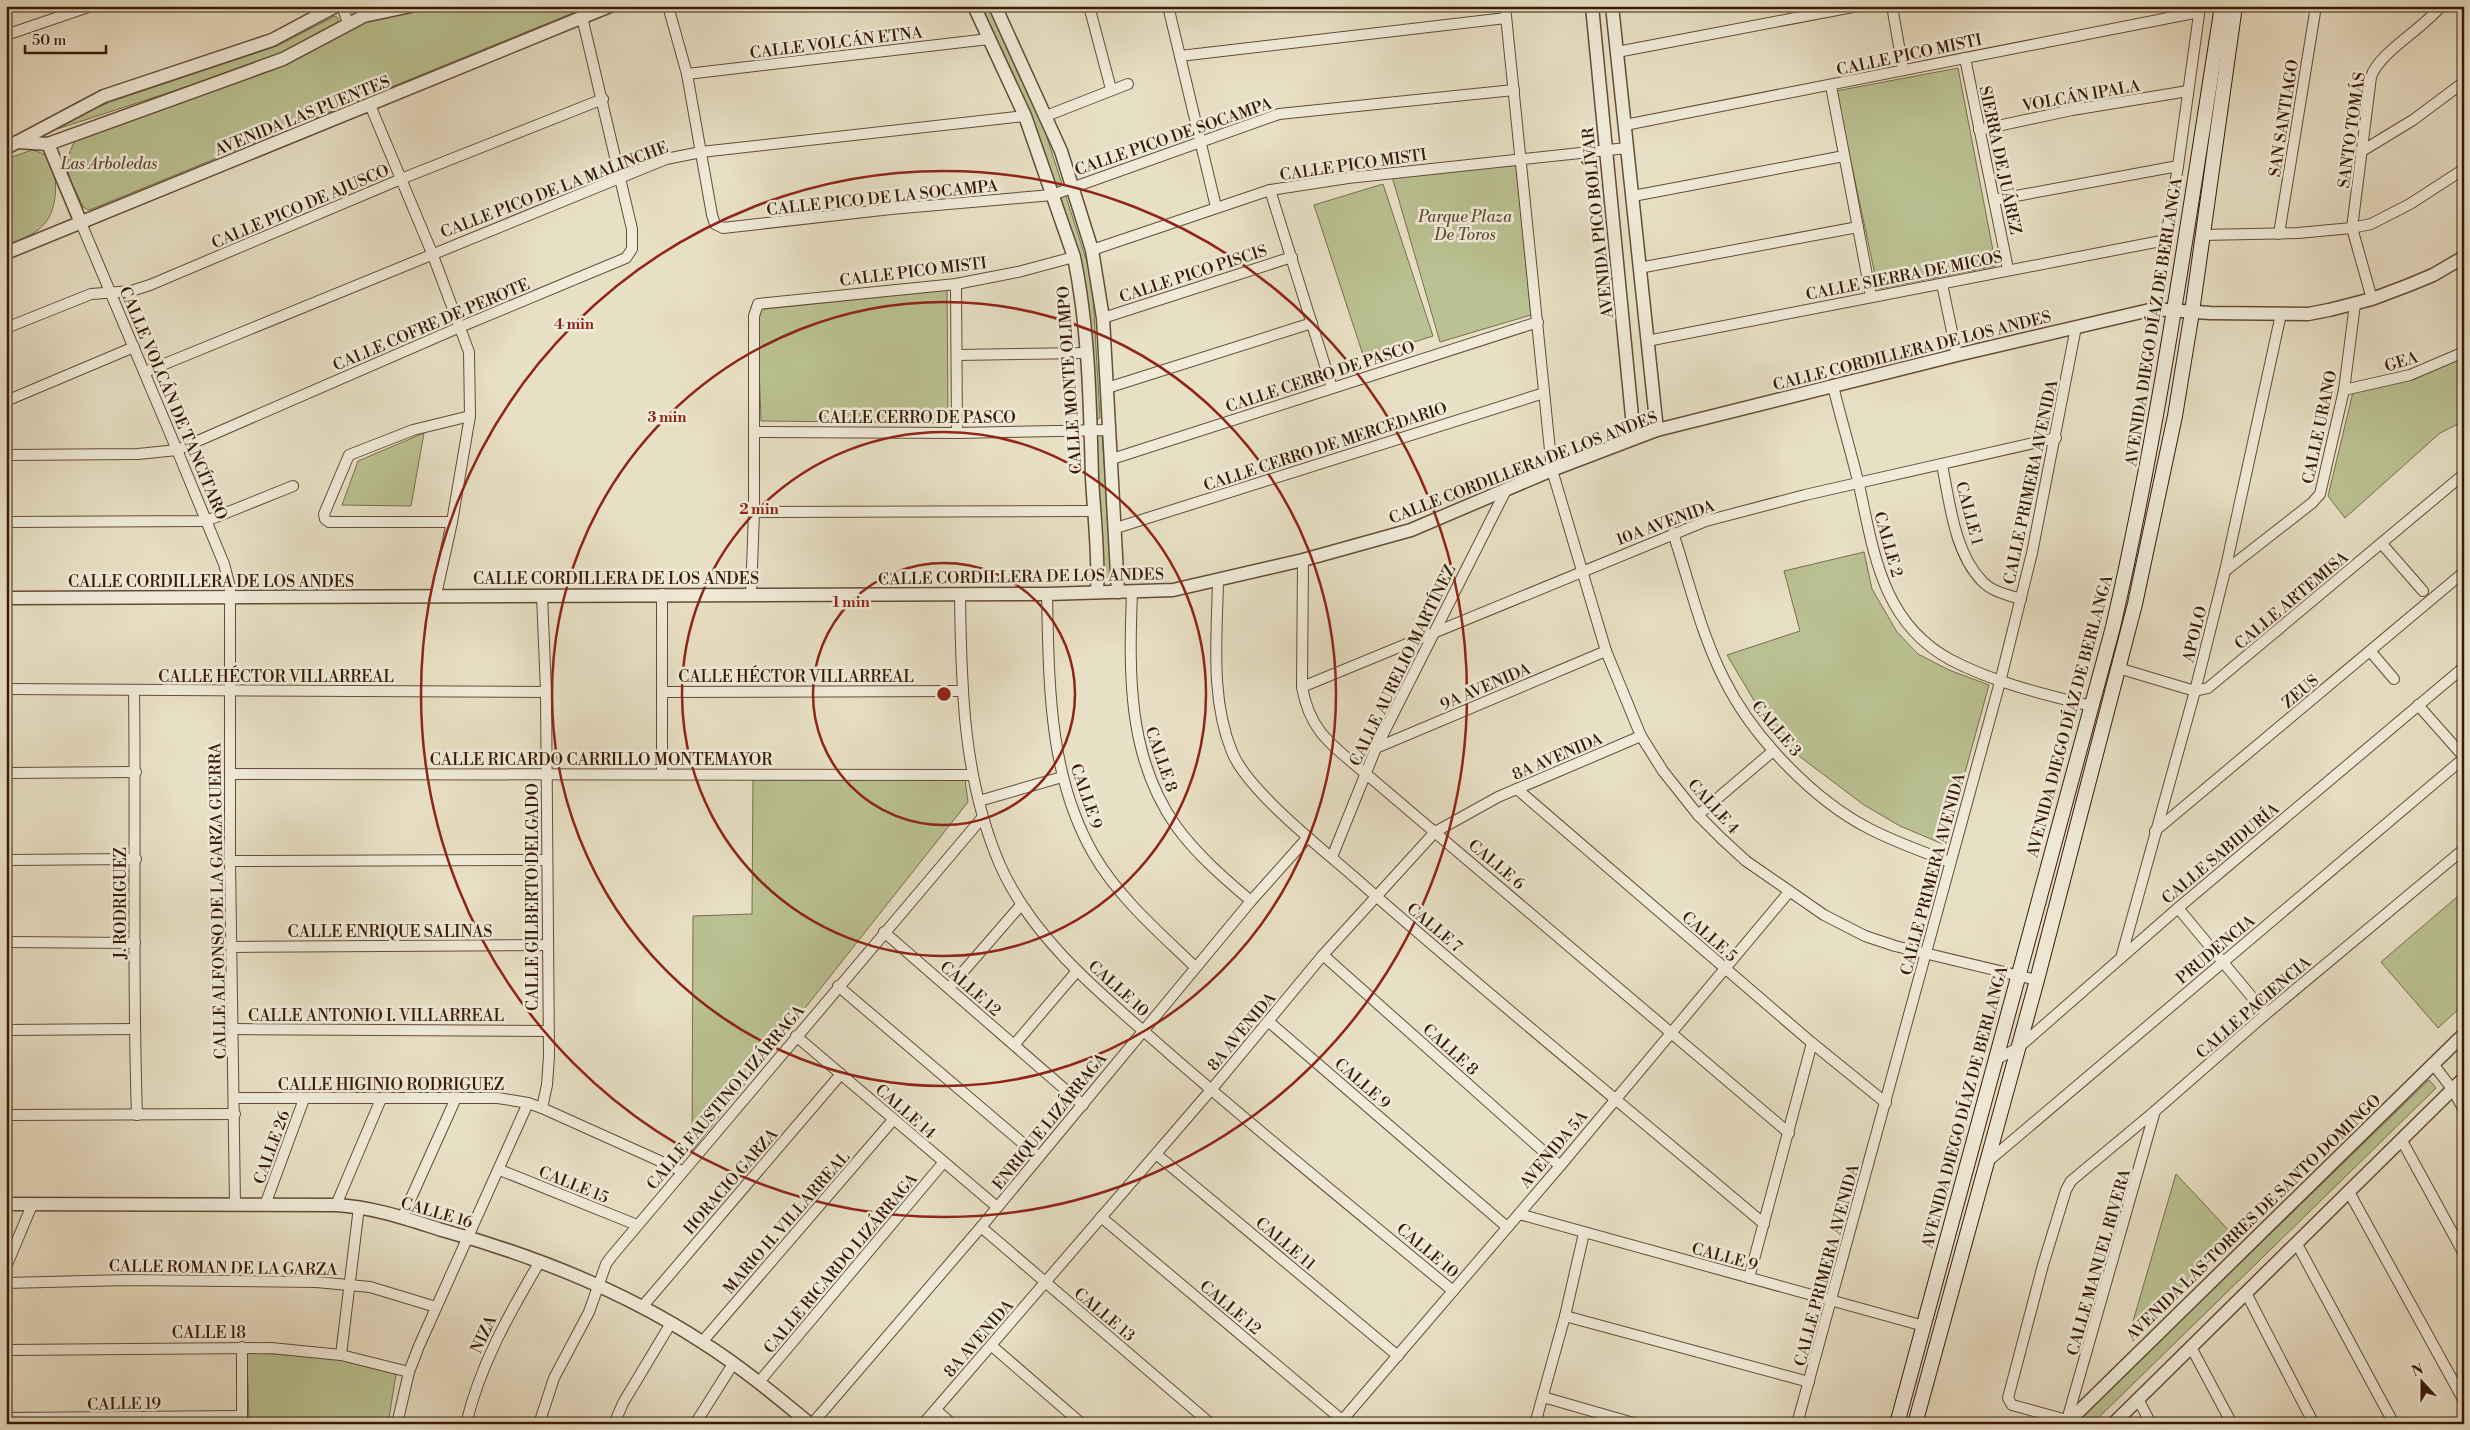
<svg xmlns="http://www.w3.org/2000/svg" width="2470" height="1430" font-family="'Libre Bodoni',serif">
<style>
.green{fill:#bac192;stroke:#796e4c}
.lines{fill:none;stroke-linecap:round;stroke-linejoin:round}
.minor-casing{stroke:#644c36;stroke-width:12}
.tertiary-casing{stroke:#644c36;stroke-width:15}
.secondary-casing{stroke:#381a06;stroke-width:16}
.minor{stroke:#f0ebd9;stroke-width:10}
.tertiary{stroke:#f0ebd9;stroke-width:12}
.secondary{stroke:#f0ebd9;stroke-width:14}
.ring{fill:none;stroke:#8f2418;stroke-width:2.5}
.labels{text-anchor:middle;stroke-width:5;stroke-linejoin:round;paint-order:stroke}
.street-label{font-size:16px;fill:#381a06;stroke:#f0ebd9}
.park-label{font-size:16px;font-style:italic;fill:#5f4c30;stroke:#f0ebd9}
.centre{fill:#8f2418;stroke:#f0ebd9;stroke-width:2.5}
.ring-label{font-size:15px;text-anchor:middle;font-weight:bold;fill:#8f2418;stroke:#f0ebd9;stroke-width:5;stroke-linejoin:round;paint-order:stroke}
</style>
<rect width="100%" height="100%" fill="#e8e0c5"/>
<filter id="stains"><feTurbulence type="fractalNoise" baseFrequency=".004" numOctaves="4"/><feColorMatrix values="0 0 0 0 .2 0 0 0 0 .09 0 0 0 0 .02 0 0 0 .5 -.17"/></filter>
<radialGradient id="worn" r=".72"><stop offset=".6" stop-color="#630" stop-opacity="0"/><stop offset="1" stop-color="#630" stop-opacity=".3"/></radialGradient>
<g class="green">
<path d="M 426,6 L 590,6 L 92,209 L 88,210 L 83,207 C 71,179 59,169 76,139 L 262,70 L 297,59 L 368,20 Z"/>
<polygon points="979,6 988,6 1038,109 1092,278 1100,418 1093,421 1084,281"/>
<polygon points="335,16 338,18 338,22 311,41 278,57 45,133 43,131 110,102 277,46"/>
<polygon points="1958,68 1996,266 1878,289 1836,91"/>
<path d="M 32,150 C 35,151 40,152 43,154 C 60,165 58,203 48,219 C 39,234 21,239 6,246 L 6,159 Z"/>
<polygon points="1516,162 1531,315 1440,342 1391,173"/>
<polygon points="1383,184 1433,336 1364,358 1314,205"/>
<polygon points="947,287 948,423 761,421 757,308"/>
<polygon points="2464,355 2464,421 2440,433 2345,518 2328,496 2353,392 2415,379"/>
<polygon points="424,433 411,506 342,505 358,461"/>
<polygon points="1102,434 1112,579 1104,577 1094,436"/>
<polygon points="1864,552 1872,589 1897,632 1918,654 1949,670 1989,685 1945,845 1900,826 1864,805 1799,756 1771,729 1727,655 1800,631 1784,571"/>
<polygon points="753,777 965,779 968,802 692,1151 693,916 752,914"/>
<polygon points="2464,891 2464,1004 2438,1028 2381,962"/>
<polygon points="2429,1080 2436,1088 2092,1424 2076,1422"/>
<polygon points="2176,1174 2235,1237 2129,1335"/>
<polygon points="247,1352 340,1359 396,1374 388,1424 249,1424"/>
</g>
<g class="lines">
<defs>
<g id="minor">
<polyline points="342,6 348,23"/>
<polyline points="361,6 364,16"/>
<polyline points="668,6 687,74 712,215 715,224 723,228 891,209 1052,195 1279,114 1514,90"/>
<polyline points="1089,6 1111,89"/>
<polyline points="1168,6 1216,207"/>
<polyline points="1505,6 1552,470 1606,651 1641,736 1663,771 1698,815 1722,839 1746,861 1824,915 1865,936 1895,946 2037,980"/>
<polyline points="1892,6 1903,69"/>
<polyline points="6,35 91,6"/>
<polyline points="1617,52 1858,6"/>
<polyline points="1180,56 1506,18"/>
<polyline points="1965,58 2008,269"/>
<polyline points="687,74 989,39"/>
<polyline points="1831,86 1871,296"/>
<polyline points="370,105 432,253 469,352 470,416 452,522 436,595"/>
<polyline points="1046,116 1128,84"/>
<polyline points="1625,125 2199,12"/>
<polyline points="1979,130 2072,110 2188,91"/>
<polyline points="2362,151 2413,120 2464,82"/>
<polyline points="1270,190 1332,388"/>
<polyline points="1633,196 1844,156"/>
<polyline points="1994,200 2178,166"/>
<polyline points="81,223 177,450 224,564 230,587 230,861 235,1205"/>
<polyline points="2279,234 2316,6"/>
<polyline points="2202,235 2298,233 2352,228 2371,224 2410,204 2464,169"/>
<polyline points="1092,250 1270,190 1348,178 1627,148"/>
<polyline points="1639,268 1858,227"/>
<polyline points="956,284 957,433"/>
<polyline points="1942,284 1957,355"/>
<path d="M 2372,299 L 2352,228 L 2371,77 C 2379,52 2422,30 2441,6"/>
<polyline points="2154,309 2178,166 2200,7"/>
<polyline points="1103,318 1292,257"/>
<polyline points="6,328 91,294 131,291 150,285 401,179 603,99"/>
<polyline points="1647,341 2166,240"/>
<polyline points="958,355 1085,353"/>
<polyline points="145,372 666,159 701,152 1025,116"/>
<path d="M 1833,386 C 1841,419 1851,452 1859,485 C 1874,553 1882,623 1951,660 C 1995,683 2043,694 2091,706"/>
<polyline points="1107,388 1312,323"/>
<polyline points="2344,390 2410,375 2464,352"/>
<polyline points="6,401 134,347"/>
<polyline points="754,432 957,433 1110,430"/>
<polyline points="6,455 138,454 177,450 460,327 626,258 632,249 632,229 582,17"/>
<polyline points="1112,459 1538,322"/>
<path d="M 1942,465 C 1950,503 1954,552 1982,581 C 1992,592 2008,595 2021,599"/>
<polyline points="754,512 1094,511"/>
<polyline points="6,522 206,521 293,486"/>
<polyline points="452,522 329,522 325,519 324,514 349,455 413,430 470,416"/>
<polyline points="1116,528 1544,393"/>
<path d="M 1673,533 C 1689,581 1701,634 1724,679 C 1752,736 1813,800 1870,829 C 1895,842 1923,852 1950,862"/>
<polyline points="2382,544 2423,591"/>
<path d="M 1303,560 L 1302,687 C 1310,732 1332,745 1365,773 L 1789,1133"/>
<polyline points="2225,571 2312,503 2320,494 2344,390 2355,304"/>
<path d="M 1218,580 C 1217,637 1210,698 1232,752 C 1248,791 1320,847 1353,876 C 1487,994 1627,1108 1764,1224"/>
<path d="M 1132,592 C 1129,672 1127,757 1176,826 C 1196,854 1225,879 1251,901"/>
<polyline points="662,594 662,774"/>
<path d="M 960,594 C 961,687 963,779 1000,865 C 1035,944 1109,1000 1172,1056 C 1264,1136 1359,1213 1453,1291"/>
<path d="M 1047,594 C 1049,682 1048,776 1094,855 C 1119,898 1160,933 1195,967"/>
<polyline points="542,595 546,692 549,1056 547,1085 542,1108"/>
<polyline points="751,595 754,512 754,316 758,304 956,284 1018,272 1074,257"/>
<polyline points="2371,652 2394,679"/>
<polyline points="2118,668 2195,691 2208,688 2464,474"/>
<polyline points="1302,687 1706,521 1805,495 2056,438"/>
<polyline points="6,689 546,692"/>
<path d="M 134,690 C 136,832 132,973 137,1115"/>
<polyline points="662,692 961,691"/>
<polyline points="2418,705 2464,757"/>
<polyline points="1376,748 1606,651"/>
<polyline points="6,773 136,772"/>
<polyline points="230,774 972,775"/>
<polyline points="1517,789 1812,1043 1886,1103"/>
<polyline points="979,801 1062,777"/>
<polyline points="1698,815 1773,751"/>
<polyline points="2155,831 2464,572"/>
<polyline points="1332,857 1376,748 1506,490"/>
<polyline points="6,860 136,859"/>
<polyline points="230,861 547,860"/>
<polyline points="2178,908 2266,1014"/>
<polyline points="884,932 1083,1105"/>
<polyline points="6,942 135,943"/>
<polyline points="232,947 548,945"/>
<polyline points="1323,955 1560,1166"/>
<polyline points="2121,958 2195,691 2225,571 2281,314"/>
<polyline points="838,986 1039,1157"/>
<polyline points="949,988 1021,905"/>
<polyline points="1268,1021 1507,1227"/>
<polyline points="234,1029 548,1031"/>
<polyline points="6,1030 134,1029"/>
<polyline points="796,1036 997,1207"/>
<polyline points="1014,1045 1077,971"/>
<polyline points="1995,1060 2018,1048 2178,908 2464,667"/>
<polyline points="2433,1064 2453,1090 2464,1110"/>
<polyline points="235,1098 498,1098 528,1103 542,1108 682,1171"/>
<polyline points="6,1115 235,1114"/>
<polyline points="2401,1139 2464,1254"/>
<polyline points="1156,1154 1398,1356"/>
<polyline points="1986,1163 2464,758"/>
<polyline points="500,1170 637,1225"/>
<polyline points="2349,1192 2464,1401"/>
<polyline points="265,1205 304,1099"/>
<polyline points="336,1205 381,1099"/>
<polyline points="1519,1214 1924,1326"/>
<polyline points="1101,1217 1342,1420"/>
<polyline points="402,1218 456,1098"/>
<polyline points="981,1227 1211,1424"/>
<polyline points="2297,1244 2394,1424"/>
<polyline points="6,1267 32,1205"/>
<polyline points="1749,1278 1812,1043"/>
<polyline points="6,1283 127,1280 316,1282 370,1287 436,1307"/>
<polyline points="2246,1293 2314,1424"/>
<polyline points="642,1307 841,1074"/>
<polyline points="1565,1316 1809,1382"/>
<polyline points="702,1342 893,1120"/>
<polyline points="992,1346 1082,1424"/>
<polyline points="2191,1347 2232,1424"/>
<polyline points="6,1350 271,1348 341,1355 409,1372"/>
<polyline points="341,1355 359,1207"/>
<polyline points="759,1382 943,1163"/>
<polyline points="1543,1397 1637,1424"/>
<polyline points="2138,1399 2151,1424"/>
<polyline points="936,1410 952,1424"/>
<polyline points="6,1418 242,1416"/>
<polyline points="2067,1420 2155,1111"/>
<polyline points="242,1424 242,1347"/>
<polyline points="397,1424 409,1372 419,1346 528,1103"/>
<path d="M 466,1424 C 480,1365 509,1314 539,1263"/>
<polyline points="539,1424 554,1378 589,1312 606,1264 611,1257 982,818"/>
<polyline points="614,1424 623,1403 671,1323"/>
<polyline points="695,1424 733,1364"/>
<polyline points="812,1424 981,1227 1251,901 1308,837"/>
<polyline points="923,1424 1211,1090 1323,955 1435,832 1498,797 1641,736"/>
<polyline points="1339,1424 1560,1166 1789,892"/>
<polyline points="1535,1424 1565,1316 1584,1233"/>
<polyline points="1797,1424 2000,682 2032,553 2076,327"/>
<polyline points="2066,1424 2067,1420 2012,1405 2008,1398 2043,1265 2066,1190 2071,1181 2155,1111 2266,1014 2464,849"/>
</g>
<g id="tertiary">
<path d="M 974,6 L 1025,116 L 1074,257 C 1089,329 1090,405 1092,478 C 1094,516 1099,554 1097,592"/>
<polyline points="995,6 1061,151 1092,250 1103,318 1118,592"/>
<polyline points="1592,6 1634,437"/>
<polyline points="1612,6 1657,430"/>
<polyline points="17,142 48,144 283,59 364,16 411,6"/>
<polyline points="48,144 81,223"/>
<polyline points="6,148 104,96 272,40 336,6"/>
<polyline points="6,253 610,6"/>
<polyline points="6,598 1047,594 1173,590 1303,560 1411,530 1552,470 1657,430 1957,355 2154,309 2210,313 2308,314 2329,310 2372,299 2409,285 2433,275 2464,257"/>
<path d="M 6,1204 L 336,1205 C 373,1207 407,1219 442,1230 C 532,1255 624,1291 702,1342 C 740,1366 775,1395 810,1424"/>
<polyline points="2066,1424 2464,1034"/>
<polyline points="2113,1424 2464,1078"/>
</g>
<g id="secondary">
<path d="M 1897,1424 L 2113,627 C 2160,423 2189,214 2222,6"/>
<polyline points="1915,1424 2037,980 2135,604 2175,416 2192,312 2235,6"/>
</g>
</defs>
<use href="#minor" class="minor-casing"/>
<use href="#tertiary" class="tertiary-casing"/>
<use href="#secondary" class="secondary-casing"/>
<use href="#minor" class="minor"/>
<use href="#tertiary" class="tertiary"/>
<use href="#secondary" class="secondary"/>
</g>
<g class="ring">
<circle cx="944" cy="694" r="131"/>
<circle cx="944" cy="694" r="262"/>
<circle cx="944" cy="694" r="392"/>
<circle cx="944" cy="694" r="523"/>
</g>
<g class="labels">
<g class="street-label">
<text transform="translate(836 42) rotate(-7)" y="6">CALLE VOLCÁN ETNA</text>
<text transform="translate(1909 54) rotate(-12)" y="6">CALLE PICO MISTI</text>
<text transform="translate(2081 95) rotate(-10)" y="6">VOLCÁN IPALA</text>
<text transform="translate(302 115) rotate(-22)" y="6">AVENIDA LAS PUENTES</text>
<text transform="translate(2283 118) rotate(-81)" y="6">SAN SANTIAGO</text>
<text transform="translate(2351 130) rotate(-82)" y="6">SANTO TOMÁS</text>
<text transform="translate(1173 136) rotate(-19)" y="6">CALLE PICO DE SOCAMPA</text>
<text transform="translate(2001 160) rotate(78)" y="6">SIERRA DE JUÁREZ</text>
<text transform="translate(1353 164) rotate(-8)" y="6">CALLE PICO MISTI</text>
<text transform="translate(554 189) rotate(-21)" y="6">CALLE PICO DE LA MALINCHE</text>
<text transform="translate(882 197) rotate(-6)" y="6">CALLE PICO DE LA SOCAMPA</text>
<text transform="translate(300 206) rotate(-23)" y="6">CALLE PICO DE AJUSCO</text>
<text transform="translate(1597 223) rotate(-96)" y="6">AVENIDA PICO BOLÍVAR</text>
<text transform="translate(913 271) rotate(-7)" y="6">CALLE PICO MISTI</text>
<text transform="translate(1193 273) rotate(-18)" y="6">CALLE PICO PISCIS</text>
<text transform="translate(1904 275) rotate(-11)" y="6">CALLE SIERRA DE MICOS</text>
<text transform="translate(2153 322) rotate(-81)" y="6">AVENIDA DIEGO DÍAZ DE BERLANGA</text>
<text transform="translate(431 324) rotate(-23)" y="6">CALLE COFRE DE PEROTE</text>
<text transform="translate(1912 350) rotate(-14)" y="6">CALLE CORDILLERA DE LOS ANDES</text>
<text transform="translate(2401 361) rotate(-17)" y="6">GEA</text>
<text transform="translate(1320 376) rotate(-18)" y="6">CALLE CERRO DE PASCO</text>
<text transform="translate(1069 380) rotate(-94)" y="6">CALLE MONTE OLIMPO</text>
<text transform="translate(174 403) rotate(67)" y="6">CALLE VOLCÁN DE TANCÍTARO</text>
<text x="917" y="423">CALLE CERRO DE PASCO</text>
<text transform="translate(2319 427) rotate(-78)" y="6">CALLE URANO</text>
<text transform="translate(1325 446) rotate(-18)" y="6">CALLE CERRO DE MERCEDARIO</text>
<text transform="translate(1523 467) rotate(-21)" y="6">CALLE CORDILLERA DE LOS ANDES</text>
<text transform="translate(2030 482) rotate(-78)" y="6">CALLE PRIMERA AVENIDA</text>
<text transform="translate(1970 513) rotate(75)" y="6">CALLE 1</text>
<text transform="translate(1665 522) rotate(-20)" y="6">10A AVENIDA</text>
<text transform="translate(1889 544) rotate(74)" y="6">CALLE 2</text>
<text transform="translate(1021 576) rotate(-1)" y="6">CALLE CORDILLERA DE LOS ANDES</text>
<text x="616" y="584">CALLE CORDILLERA DE LOS ANDES</text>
<text x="211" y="587">CALLE CORDILLERA DE LOS ANDES</text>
<text transform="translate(2291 600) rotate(-40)" y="6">CALLE ARTEMISA</text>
<text transform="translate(2194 634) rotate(-76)" y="6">APOLO</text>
<text transform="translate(1402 665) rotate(-64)" y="6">CALLE AURELIO MARTÍNEZ</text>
<text x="276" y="682">CALLE HÉCTOR VILLARREAL</text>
<text x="796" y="682">CALLE HÉCTOR VILLARREAL</text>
<text transform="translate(1485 686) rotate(-23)" y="6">9A AVENIDA</text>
<text transform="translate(2300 691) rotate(-40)" y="6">ZEUS</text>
<text transform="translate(2069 716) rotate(-75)" y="6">AVENIDA DIEGO DÍAZ DE BERLANGA</text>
<text transform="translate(1777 728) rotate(50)" y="6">CALLE 3</text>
<text transform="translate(1557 756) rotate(-23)" y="6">8A AVENIDA</text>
<text x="601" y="765">CALLE RICARDO CARRILLO MONTEMAYOR</text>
<text transform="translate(1162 759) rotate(71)" y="6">CALLE 8</text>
<text transform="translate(1087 796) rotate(71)" y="6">CALLE 9</text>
<text transform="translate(1714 806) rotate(48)" y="6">CALLE 4</text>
<text transform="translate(2220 853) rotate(-40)" y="6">CALLE SABIDURÍA</text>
<text transform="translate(1497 864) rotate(40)" y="6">CALLE 6</text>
<text transform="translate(1932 874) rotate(-75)" y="6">CALLE PRIMERA AVENIDA</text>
<text transform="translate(532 897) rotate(-90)" y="6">CALLE GILBERTO DELGADO</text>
<text transform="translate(217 901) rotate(-91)" y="6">CALLE ALFONSO DE LA GARZA GUERRA</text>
<text transform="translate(120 903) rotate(-90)" y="6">J. RODRIGUEZ</text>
<text transform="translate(1435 927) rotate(40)" y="6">CALLE 7</text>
<text x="390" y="937">CALLE ENRIQUE SALINAS</text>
<text transform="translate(1710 936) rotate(41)" y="6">CALLE 5</text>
<text transform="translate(2215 949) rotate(-40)" y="6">PRUDENCIA</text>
<text transform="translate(971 988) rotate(41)" y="6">CALLE 12</text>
<text transform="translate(1119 988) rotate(42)" y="6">CALLE 10</text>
<text transform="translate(2253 1007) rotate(-41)" y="6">CALLE PACIENCIA</text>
<text x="376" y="1021">CALLE ANTONIO I. VILLARREAL</text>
<text transform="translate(1241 1031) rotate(-50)" y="6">8A AVENIDA</text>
<text transform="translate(1451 1049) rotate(42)" y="6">CALLE 8</text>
<text transform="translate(1363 1083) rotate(41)" y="6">CALLE 9</text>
<text x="391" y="1090">CALLE HIGINIO RODRIGUEZ</text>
<text transform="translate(725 1097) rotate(-50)" y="6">CALLE FAUSTINO LIZÁRRAGA</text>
<text transform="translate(1964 1107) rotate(-75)" y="6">AVENIDA DIEGO DÍAZ DE BERLANGA</text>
<text transform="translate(906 1111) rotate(41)" y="6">CALLE 14</text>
<text transform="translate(1049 1121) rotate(-51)" y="6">ENRIQUE LIZÁRRAGA</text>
<text transform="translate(271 1147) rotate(-70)" y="6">CALLE 26</text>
<text transform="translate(1553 1149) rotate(-50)" y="6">AVENIDA 5A</text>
<text transform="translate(730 1181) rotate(-49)" y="6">HORACIO GARZA</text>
<text transform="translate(574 1184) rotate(22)" y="6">CALLE 15</text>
<text transform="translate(437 1212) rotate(16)" y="6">CALLE 16</text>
<text transform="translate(2253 1217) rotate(-44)" y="6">AVENIDA LAS TORRES DE SANTO DOMINGO</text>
<text transform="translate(786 1222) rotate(-49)" y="6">MARIO H. VILLARREAL</text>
<text transform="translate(1286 1243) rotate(40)" y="6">CALLE 11</text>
<text transform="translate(1428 1250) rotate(40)" y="6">CALLE 10</text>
<text transform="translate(1725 1256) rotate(15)" y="6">CALLE 9</text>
<text transform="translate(2098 1262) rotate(-74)" y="6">CALLE MANUEL RIVERA</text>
<text transform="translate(840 1263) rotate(-50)" y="6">CALLE RICARDO LIZÁRRAGA</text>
<text transform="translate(1826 1265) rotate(-75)" y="6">CALLE PRIMERA AVENIDA</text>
<text transform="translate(223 1267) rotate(1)" y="6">CALLE ROMAN DE LA GARZA</text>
<text transform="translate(1231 1307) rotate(40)" y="6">CALLE 12</text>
<text transform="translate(1105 1314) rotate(40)" y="6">CALLE 13</text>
<text x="209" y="1338">CALLE 18</text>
<text transform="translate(483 1334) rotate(-65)" y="6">NIZA</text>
<text transform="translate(978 1338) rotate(-49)" y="6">8A AVENIDA</text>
<text transform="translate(124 1403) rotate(-1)" y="6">CALLE 19</text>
</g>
<g class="park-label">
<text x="109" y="169">Las Arboledas</text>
<text x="1465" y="222">Parque Plaza<tspan x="1465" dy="18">De Toros</tspan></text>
</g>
</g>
<circle cx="944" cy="694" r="8" class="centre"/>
<g class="ring-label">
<text x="574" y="329">4 min</text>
<text x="667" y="422">3 min</text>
<text x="759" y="514">2 min</text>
<text x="851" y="607">1 min</text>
</g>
<rect width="2470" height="1430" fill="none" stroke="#e8e0c5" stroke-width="25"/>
<rect x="8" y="8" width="2455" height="1415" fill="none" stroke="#381a06" stroke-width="2.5"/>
<rect x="12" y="12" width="2445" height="1405" fill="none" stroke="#381a06"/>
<g transform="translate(2422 1382) rotate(339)" stroke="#f0ebd9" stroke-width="4" paint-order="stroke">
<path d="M0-4L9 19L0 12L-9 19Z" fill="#381a06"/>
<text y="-8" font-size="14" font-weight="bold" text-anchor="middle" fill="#381a06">N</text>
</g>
<path d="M25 45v8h81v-8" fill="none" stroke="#381a06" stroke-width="2.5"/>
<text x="32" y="45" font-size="15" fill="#381a06" stroke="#f0ebd9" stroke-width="4" paint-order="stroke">50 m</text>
<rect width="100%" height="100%" filter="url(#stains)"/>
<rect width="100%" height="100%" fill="url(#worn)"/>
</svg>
